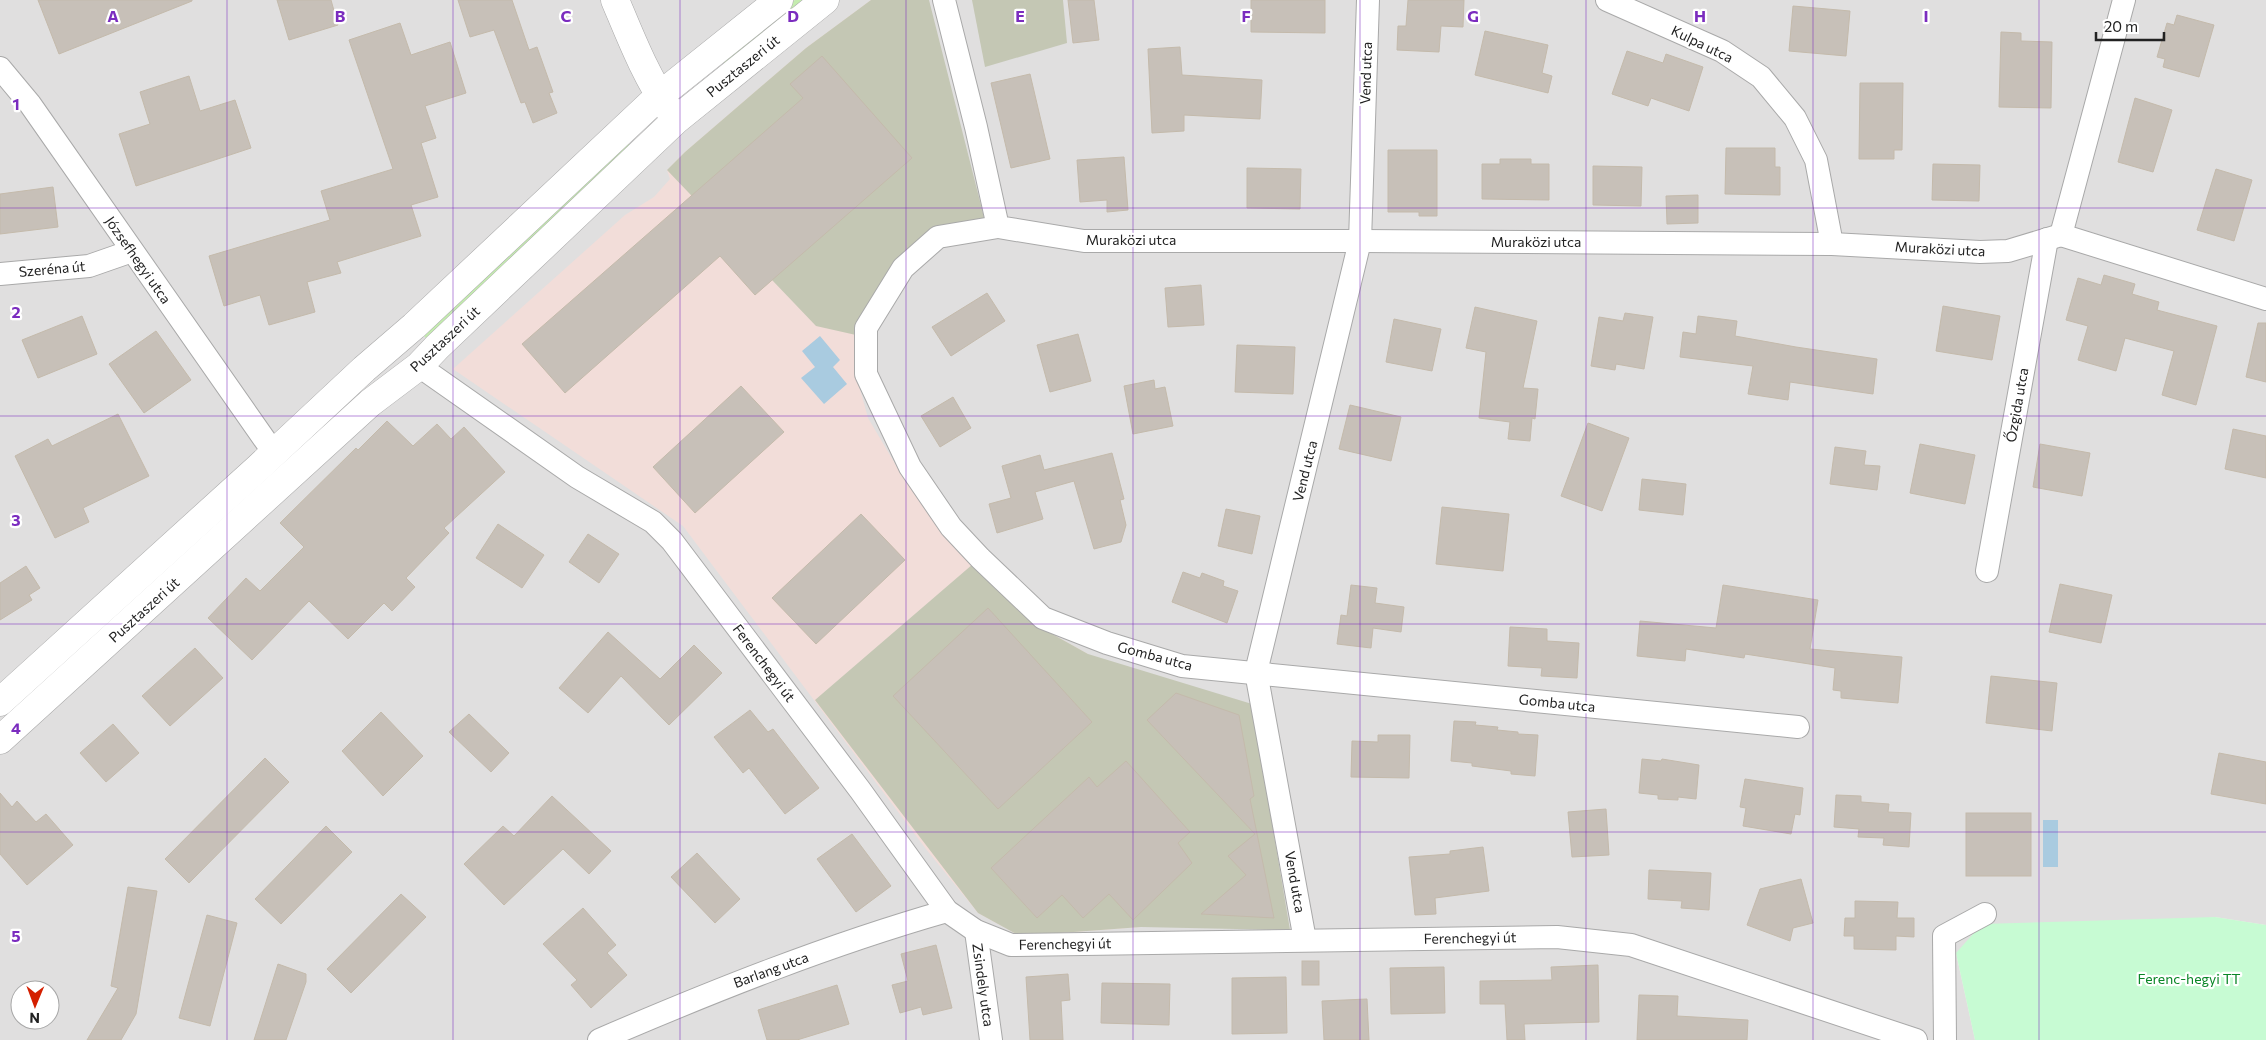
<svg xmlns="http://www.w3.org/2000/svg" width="2266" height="1040" font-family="Commissioner,sans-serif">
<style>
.residential{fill:#e0dfdf;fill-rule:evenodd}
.commercial{fill:#f2ddd9}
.construction{fill:#c4c7b4}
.grass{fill:#c4ecaf}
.park{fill:#c7fbd3}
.water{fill:#a9cbe0}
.building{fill:#c7c0b8;stroke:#c4baab}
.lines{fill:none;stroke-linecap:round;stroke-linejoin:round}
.minor-casing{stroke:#a9a9a9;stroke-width:24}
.tertiary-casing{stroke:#a9a9a9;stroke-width:29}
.minor{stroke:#fff;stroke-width:22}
.tertiary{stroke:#fff;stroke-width:28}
.grid{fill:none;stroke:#7b2cbf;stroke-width:1;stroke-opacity:0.55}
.labels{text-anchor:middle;stroke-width:4.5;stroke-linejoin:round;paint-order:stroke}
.street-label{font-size:14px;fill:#222;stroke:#fff}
.park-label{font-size:14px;fill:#0a8627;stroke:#fff}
.grid-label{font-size:16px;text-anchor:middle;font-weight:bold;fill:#7b2cbf;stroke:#fff;stroke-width:4.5;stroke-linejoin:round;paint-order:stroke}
</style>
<rect width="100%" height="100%" fill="#f2f0e9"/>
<path class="residential" d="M 0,0 L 2266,0 L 2266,925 L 2215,917 L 1956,953 L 1975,1040 L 0,1040 ZM 20,990 L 50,990 L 50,1020 L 20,1020 Z"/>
<polygon class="commercial" points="871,0 903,254 855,371 868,418 897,467 940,530 1045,630 1088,654 1141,927 1020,936 978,913 926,849 683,526 453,369 625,215 654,197 670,179 667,170 685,152 806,48"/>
<g class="construction">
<polygon points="871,0 929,0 985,221 938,230 856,335 816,326 667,170 685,152 806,48"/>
<polygon points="972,0 1063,0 1067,43 985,67"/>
<polygon points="973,564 1045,630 1088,654 1252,704 1290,930 1141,927 1020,936 978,913 815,700"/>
</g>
<g class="grass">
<polygon points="795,0 813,0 728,69 721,59"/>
<polygon points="627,141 636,153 429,341 420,332"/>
</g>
<polygon class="park" points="2215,917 2266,925 2266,1040 1975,1040 1956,953 1982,924"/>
<g class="water">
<polygon points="820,336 840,360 833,367 847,384 824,404 801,378 815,367 802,351"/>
<rect x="2043" y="820" width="15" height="47"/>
</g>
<g class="building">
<polygon points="38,0 192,0 192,1 59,54"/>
<polygon points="277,0 331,0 338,25 289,40"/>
<polygon points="458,0 512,0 529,50 537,47 553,92 549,93 557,113 533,123 525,102 521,103 494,30 470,37"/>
<polygon points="1068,0 1094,0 1099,40 1073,43"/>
<polygon points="1251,0 1325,0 1325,33 1251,32"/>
<polygon points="1408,0 1464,0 1463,27 1441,26 1439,52 1397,50 1398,26 1406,26"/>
<polygon points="1793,6 1850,11 1846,56 1789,51"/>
<polygon points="2177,15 2214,25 2199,77 2163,67 2165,59 2157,57 2167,23 2174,25"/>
<polygon points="400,23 411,55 450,42 466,93 425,106 436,138 421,143 438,197 411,205 421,236 337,262 341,273 307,282 315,312 269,325 260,295 224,306 209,256 330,220 321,191 393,169 349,40"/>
<polygon points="1485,31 1548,45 1542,73 1552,76 1548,93 1475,75"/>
<polygon points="2001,32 2021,33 2021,41 2052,42 2051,108 1999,107"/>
<polygon points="1180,47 1182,75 1262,80 1260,119 1184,115 1184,131 1152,133 1148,49"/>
<polygon points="1627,51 1663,63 1666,54 1703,67 1689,111 1651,98 1648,106 1612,94"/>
<polygon points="822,56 912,158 755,295 720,256 565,393 522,344 803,98 790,84"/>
<polygon points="1030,74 1050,159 1011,168 991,83"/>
<polygon points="189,76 200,111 235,100 251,148 136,186 119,134 150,124 140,92"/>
<polygon points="1860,83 1903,83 1902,150 1894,150 1894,159 1859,159"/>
<polygon points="2135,98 2172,110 2153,172 2118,162"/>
<polygon points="1726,148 1775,148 1775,167 1780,167 1780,195 1725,194"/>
<polygon points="1388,150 1437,150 1437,216 1419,216 1419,212 1388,212"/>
<polygon points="1124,157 1128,210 1107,212 1107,200 1080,202 1077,160"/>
<polygon points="1500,159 1531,159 1531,164 1549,164 1549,200 1482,199 1482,164 1500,164"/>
<polygon points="1933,164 1980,165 1979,201 1932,200"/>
<polygon points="1593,166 1642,167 1641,206 1593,205"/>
<polygon points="1247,168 1301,169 1300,209 1247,208"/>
<polygon points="2216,169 2252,180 2234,241 2197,230"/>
<polygon points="53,187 58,227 0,234 0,194"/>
<polygon points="1698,195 1698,223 1667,224 1666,196"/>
<polygon points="2104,275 2135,284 2132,294 2159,302 2157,310 2217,326 2196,405 2162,395 2174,351 2125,338 2116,371 2078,360 2088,326 2066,320 2078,278 2101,285"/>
<polygon points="1201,285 1204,325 1168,327 1165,288"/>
<polygon points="987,293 1005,321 951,356 932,327"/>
<polygon points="1943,306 2000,316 1992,360 1936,351"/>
<polygon points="1475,307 1537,321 1523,388 1538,389 1535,419 1532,418 1530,441 1508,439 1510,422 1479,418 1486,352 1466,348"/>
<polygon points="1625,313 1653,317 1644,369 1616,364 1615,370 1591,366 1599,317 1623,321"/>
<polygon points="82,316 97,354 38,378 22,340"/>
<polygon points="1698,316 1737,321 1735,336 1796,347 1877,359 1873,394 1790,382 1788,400 1748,394 1753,366 1680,357 1683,332 1696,334"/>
<polygon points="1394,319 1441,329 1432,371 1386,362"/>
<polygon points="2258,323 2266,323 2266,382 2246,377"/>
<polygon points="156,331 191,380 144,413 109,364"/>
<polygon points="1078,334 1091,381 1050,392 1037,345"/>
<polygon points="1237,345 1295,347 1293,394 1235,392"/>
<polygon points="1154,380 1155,389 1165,387 1173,426 1133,434 1124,386"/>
<polygon points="741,386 784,432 695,513 653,467"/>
<polygon points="953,397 971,428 940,447 921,416"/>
<polygon points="1350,405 1401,417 1391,461 1339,449"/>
<polygon points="118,414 149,476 83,508 89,522 55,538 15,456 48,439 52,446"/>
<polygon points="387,421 413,446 437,424 451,439 464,427 505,472 444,528 449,533 406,578 415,587 392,611 384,603 348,639 309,601 252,660 208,618 246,578 260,591 304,547 280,523 356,448 358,450"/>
<polygon points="1588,423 1629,438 1602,511 1561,496"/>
<polygon points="2233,429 2266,436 2266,478 2225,469"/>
<polygon points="1920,444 1975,455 1965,504 1910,493"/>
<polygon points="2040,444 2090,453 2082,496 2033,487"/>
<polygon points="1835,447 1866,451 1864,465 1880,466 1877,490 1830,484"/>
<polygon points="1112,453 1124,499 1120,500 1126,525 1121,542 1094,549 1074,481 1035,492 1043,519 997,533 989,504 1011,498 1002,466 1040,455 1044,470"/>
<polygon points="1642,479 1686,484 1683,515 1639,510"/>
<polygon points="1442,507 1509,514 1503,571 1436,564"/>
<polygon points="1226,509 1260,516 1252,554 1218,546"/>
<polygon points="861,514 905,560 816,644 772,598"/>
<polygon points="498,524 544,555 522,588 476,558"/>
<polygon points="588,534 619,554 599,583 569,562"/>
<polygon points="26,566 40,588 29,595 32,600 0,620 0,583"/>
<polygon points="1183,572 1200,578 1202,573 1224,581 1223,586 1238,591 1227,623 1172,602"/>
<polygon points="2060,584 2112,595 2101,643 2049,632"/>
<polygon points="1351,585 1377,588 1375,603 1404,607 1401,632 1373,628 1371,648 1337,644 1341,615 1347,616"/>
<polygon points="1723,585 1818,600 1810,649 1902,657 1898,703 1841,698 1841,691 1833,690 1835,668 1745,654 1744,658 1686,649 1685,661 1637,656 1640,621 1716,628"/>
<polygon points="988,608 1092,722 998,809 893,696"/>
<polygon points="1510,627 1547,629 1547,641 1579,643 1577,678 1541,676 1542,668 1508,666"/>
<polygon points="608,632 660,679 694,645 722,673 669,725 621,676 588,713 559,688"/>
<polygon points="195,648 223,678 170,726 142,696"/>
<polygon points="1991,676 2057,683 2052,731 1986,723"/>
<polygon points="1176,693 1239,715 1254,796 1250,799 1274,918 1201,914 1246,875 1228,856 1255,834 1147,720"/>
<polygon points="750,710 768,732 773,729 819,788 785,814 749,768 743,773 714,737"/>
<polygon points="381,712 423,756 383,796 342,751"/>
<polygon points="469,714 509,753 491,772 449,732"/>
<polygon points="1454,721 1476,722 1475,725 1498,727 1497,730 1518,732 1518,734 1538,735 1535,776 1511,774 1511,771 1472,766 1472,763 1451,761"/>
<polygon points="113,724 139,753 106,782 80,753"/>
<polygon points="1378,735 1410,735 1409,778 1351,777 1352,741 1378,742"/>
<polygon points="2219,753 2266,762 2266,804 2211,794"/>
<polygon points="265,758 289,782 189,883 165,859"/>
<polygon points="1642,759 1661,761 1662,759 1699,765 1696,799 1678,797 1678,800 1658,799 1658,795 1639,793"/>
<polygon points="1126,761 1190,832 1178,843 1192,863 1133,920 1109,894 1083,918 1062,895 1037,918 991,868 1089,777 1097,787"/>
<polygon points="1745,779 1803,788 1800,815 1795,814 1791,834 1743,826 1746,808 1740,807"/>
<polygon points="0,793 12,807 17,801 36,822 46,814 73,845 27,885 0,854"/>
<polygon points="1836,795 1861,796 1861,802 1889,804 1888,812 1911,813 1909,847 1883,845 1884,838 1858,837 1859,829 1834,827"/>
<polygon points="552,796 611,851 589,874 563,849 504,905 464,864 503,826 514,836"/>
<polygon points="1606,809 1609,855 1572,857 1568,812"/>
<rect x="1966" y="813" width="65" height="63"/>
<polygon points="326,826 352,852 281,924 255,899"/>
<polygon points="852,834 891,886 856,912 817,859"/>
<polygon points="1483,847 1489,891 1435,898 1436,914 1415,915 1409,857 1450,854 1450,851"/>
<polygon points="697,853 740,899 715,923 671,877"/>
<polygon points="1649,870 1711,873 1709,910 1681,908 1682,901 1648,899"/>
<polygon points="1801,879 1813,923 1793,928 1790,941 1747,925 1760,889"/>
<polygon points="128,887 157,891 136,1014 121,1040 87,1040 118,988 111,986"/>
<polygon points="401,894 426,917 351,993 327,969"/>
<polygon points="1855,901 1898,902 1897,918 1914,918 1914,937 1896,936 1896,950 1854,949 1854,936 1844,936 1845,918 1855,918"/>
<polygon points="583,908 616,945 607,953 627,975 591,1008 571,985 577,980 543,944"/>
<polygon points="207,915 237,923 210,1026 179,1018"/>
<polygon points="936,945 952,1008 923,1015 921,1007 900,1013 892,985 908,981 901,954"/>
<rect x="1302" y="961" width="17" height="24"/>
<polygon points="278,964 306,974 306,982 286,1040 254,1040"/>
<polygon points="1598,965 1599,1022 1524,1024 1525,1040 1507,1040 1505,1004 1480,1004 1480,981 1552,980 1551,967"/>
<polygon points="1444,967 1445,1013 1391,1014 1390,968"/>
<polygon points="1068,974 1070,1000 1061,1001 1063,1040 1030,1040 1026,977"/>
<polygon points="1286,977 1287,1033 1232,1034 1232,978"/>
<polygon points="1102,983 1170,984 1169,1025 1101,1023"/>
<polygon points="837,985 849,1024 797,1040 767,1040 758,1010"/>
<polygon points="1639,995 1678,996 1677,1016 1748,1020 1747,1040 1637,1040"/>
<polygon points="1367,999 1369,1040 1324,1040 1322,1001"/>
</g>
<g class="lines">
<defs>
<g id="minor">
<polyline points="944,0 976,127 998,227 1084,241 1360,241 1832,244 1980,252 2008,251 2061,235"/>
<polyline points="1607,0 1722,51 1761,77 1795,118 1816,160 1832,244"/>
<polyline points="0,68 30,104 274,453"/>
<polyline points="998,227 938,237 903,268 866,328 866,374 910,467 951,527 980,558 1043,618 1107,643 1182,666 1798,727"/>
<polyline points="2061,235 2124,0"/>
<polyline points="2061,235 2266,299"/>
<polyline points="0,274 89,266 132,251"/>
<polyline points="419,366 577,477 653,522 672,541 860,790 947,911 976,931 1011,945 1557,937 1631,945 1916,1040"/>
<polyline points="1987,571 2047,239"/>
<polyline points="976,931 991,1040"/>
<polyline points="1305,940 1256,672 1360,241 1368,0"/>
<path d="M 599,1040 C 713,991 828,945 947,911"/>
<polyline points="1945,1040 1944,936 1985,914"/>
</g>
<g id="tertiary">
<path d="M 615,0 C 631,38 646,77 670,111"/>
<polyline points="0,702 258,468 364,369 414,326 659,96 779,0"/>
<polyline points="0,740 370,403 419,366 437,347 676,120 825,0"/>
</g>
</defs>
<use href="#minor" class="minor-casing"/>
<use href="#tertiary" class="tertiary-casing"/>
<use href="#minor" class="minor"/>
<use href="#tertiary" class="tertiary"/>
</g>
<path class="grid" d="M 227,0 L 227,1040M 453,0 L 453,1040M 680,0 L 680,1040M 906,0 L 906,1040M 1133,0 L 1133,1040M 1360,0 L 1360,1040M 1586,0 L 1586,1040M 1813,0 L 1813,1040M 2039,0 L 2039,1040M 0,208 L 2266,208M 0,416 L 2266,416M 0,624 L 2266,624M 0,832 L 2266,832"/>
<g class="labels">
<g class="street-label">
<text transform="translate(1702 44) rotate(26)" y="5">Kulpa utca</text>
<text transform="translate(743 66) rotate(-39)" y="5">Pusztaszeri út</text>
<text transform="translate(1366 73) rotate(-88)" y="5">Vend utca</text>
<text x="1131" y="245">Muraközi utca</text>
<text x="1536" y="247">Muraközi utca</text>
<text transform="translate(1940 249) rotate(3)" y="5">Muraközi utca</text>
<text transform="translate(138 260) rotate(55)" y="5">Józsefhegyi utca</text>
<text transform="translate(52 269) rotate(-5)" y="5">Szeréna út</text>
<text transform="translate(445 339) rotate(-43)" y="5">Pusztaszeri út</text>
<text transform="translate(2017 405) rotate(-80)" y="5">Őzgida utca</text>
<text transform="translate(1305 471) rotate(-76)" y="5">Vend utca</text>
<text transform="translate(144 610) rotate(-42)" y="5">Pusztaszeri út</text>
<text transform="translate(1155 656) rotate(15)" y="5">Gomba utca</text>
<text transform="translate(764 663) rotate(53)" y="5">Ferenchegyi út</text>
<text transform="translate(1557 703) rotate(6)" y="5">Gomba utca</text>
<text transform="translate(1295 882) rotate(80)" y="5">Vend utca</text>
<text transform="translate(1470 938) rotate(-1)" y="5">Ferenchegyi út</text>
<text transform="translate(1065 944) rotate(-1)" y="5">Ferenchegyi út</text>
<text transform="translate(771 970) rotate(-20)" y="5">Barlang utca</text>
<text transform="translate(983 985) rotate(82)" y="5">Zsindely utca</text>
</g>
<g class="park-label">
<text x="2189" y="984">Ferenc-hegyi TT</text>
</g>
</g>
<g class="grid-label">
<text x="113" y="22">A</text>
<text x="340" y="22">B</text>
<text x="566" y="22">C</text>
<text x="793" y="22">D</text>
<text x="1020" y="22">E</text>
<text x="1246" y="22">F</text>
<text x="1473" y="22">G</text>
<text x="1700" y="22">H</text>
<text x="1926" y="22">I</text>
<text x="16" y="110">1</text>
<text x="16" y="318">2</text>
<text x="16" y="526">3</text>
<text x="16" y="734">4</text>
<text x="16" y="942">5</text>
</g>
<g transform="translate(35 1005) rotate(181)"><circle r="24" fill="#ffffff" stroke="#a7a7a7"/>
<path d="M0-4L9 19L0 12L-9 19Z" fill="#d41f00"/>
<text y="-8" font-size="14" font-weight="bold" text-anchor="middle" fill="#222222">N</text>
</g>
<path d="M2096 32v8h68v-8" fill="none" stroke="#222222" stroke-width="2.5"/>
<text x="2104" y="32" font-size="15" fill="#222222" stroke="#ffffff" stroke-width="4" paint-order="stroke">20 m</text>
</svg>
